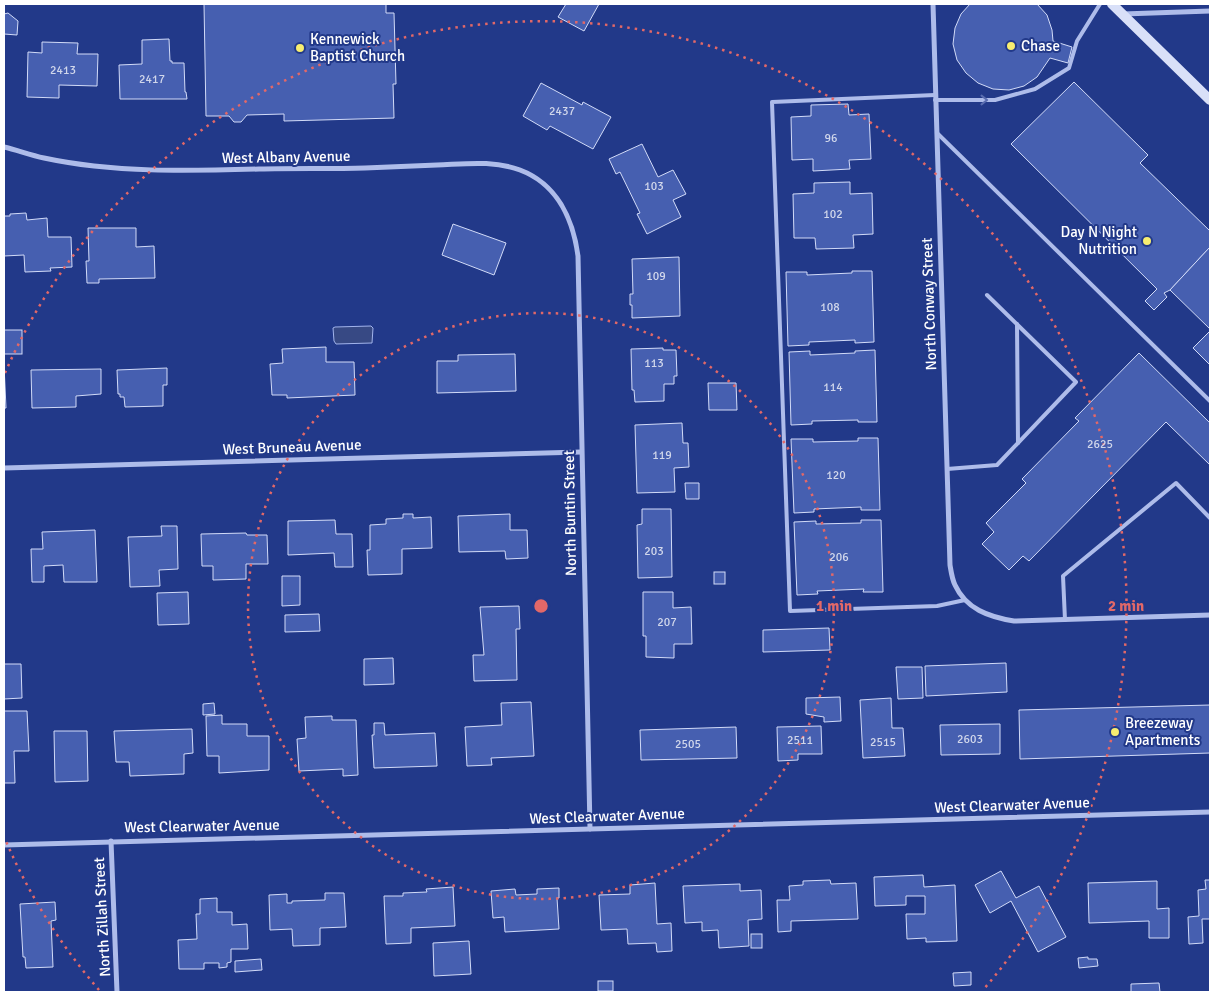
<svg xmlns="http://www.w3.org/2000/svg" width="1214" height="996" font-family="Signika,sans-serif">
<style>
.water{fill:#374984;stroke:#a2b4ec}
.building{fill:#465fb0;stroke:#d2dbf8}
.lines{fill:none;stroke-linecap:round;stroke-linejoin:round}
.lane{stroke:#aebcea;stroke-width:4}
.street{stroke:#aebcea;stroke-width:5}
.secondary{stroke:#d9e0f8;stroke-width:10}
.oneway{stroke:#5a6db0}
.ring{fill:none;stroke:#e26868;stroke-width:2.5;stroke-dasharray:2.5 5}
.poi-dot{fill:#f7ed70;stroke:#223989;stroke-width:2}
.labels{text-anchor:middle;stroke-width:4;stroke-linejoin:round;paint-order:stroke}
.number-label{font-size:12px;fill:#d1d7eb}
.poi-label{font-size:15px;fill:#fff;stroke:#223989;text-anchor:start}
.street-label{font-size:15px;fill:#fff;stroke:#223989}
.centre{fill:#e26868;stroke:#223989;stroke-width:2.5}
.ring-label{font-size:15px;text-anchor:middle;font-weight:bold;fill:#e26868;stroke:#223989;stroke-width:4;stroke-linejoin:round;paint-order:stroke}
</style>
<rect width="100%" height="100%" fill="#223989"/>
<polygon class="water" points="371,326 373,328 372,343 336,344 334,341 333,328 335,327"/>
<g class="building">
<polygon points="204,4 386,4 386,13 394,13 396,84 393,84 394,118 284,121 284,114 247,115 241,122 234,122 229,116 206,116"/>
<polygon points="566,4 599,4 584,31 558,17"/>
<polygon points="970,4 1037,4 1047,15 1052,30 1053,41 1072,47 1068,63 1050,58 1037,77 1024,86 1009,90 993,89 978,83 966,73 957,60 953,44 955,28 961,14"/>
<polygon points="8,13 18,21 17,35 4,34 4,51 4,14"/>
<polygon points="169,39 170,61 172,61 172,63 184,63 185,92 186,92 187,99 120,99 119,65 142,64 142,40"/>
<polygon points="42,42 78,43 77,54 98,54 97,86 59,85 59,98 27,97 28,52 42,53"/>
<polygon points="1074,82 1148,155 1140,163 1210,231 1210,247 1170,290 1164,293 1167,297 1154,310 1145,301 1157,289 1011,144"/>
<polygon points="541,83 582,105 583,102 611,117 593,149 550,126 547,130 523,116"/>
<polygon points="848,104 849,115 869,114 871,159 849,160 850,169 813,171 813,159 792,160 791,117 811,116 811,105"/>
<polygon points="642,144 658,177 673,170 686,194 673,200 681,217 647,234 637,214 640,213 620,172 616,174 609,159"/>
<polygon points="850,182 850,194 872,193 873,234 853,235 854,248 816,249 815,238 794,238 793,194 814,193 814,183"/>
<polygon points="26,213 27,220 47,218 48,237 71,237 72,267 50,268 51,271 25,272 24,255 4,256 4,216 10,216 10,214"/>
<polygon points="453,224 506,243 494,275 442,255"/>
<polygon points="88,228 136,228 136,247 154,246 155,278 99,279 99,283 87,283 86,261 89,261"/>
<polygon points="1210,247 1210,329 1170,290"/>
<polygon points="679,257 680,316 632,318 632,305 630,305 630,294 633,294 632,259"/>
<polygon points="852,271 872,271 874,342 855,343 855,340 809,342 809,345 788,346 786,272 807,272 807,275 852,273"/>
<rect x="4" y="330" width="18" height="24"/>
<polygon points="1210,331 1210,365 1193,348"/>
<polygon points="326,347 326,362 354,362 355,395 287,398 287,395 272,395 270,364 283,363 282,349"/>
<polygon points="663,348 663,350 676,350 677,376 674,376 674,384 664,384 664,401 635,402 634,390 632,390 631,349"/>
<polygon points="875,350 877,422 858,422 858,420 812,421 812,424 791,425 789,352 810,351 810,355 855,353 855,351"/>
<polygon points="1139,353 1210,423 1210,465 1166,422 1029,561 1023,556 1009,570 982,544 994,532 986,523 1026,483 1022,479 1079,421 1075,418"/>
<polygon points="515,354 516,391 437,393 437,361 458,361 458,355"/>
<polygon points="4,365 6,408 4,408"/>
<polygon points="167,368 167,385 163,385 163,406 125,407 124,397 120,397 120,394 118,394 117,370"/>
<polygon points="101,369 101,394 76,396 76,407 32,408 31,370"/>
<polygon points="708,383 736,383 737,410 709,410"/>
<polygon points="682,423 683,443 688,443 689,467 674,468 675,492 637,493 635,425"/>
<polygon points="858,438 878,438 880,510 861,510 861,507 814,509 814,512 794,513 791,439 813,439 813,442 858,441"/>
<polygon points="685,483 699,483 699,499 686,499"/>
<polygon points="642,509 671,509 672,577 638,578 637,525 642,524"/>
<polygon points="403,514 413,514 413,518 431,517 432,548 402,549 402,574 368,575 367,550 370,550 370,525 386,524 386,519 403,518"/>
<polygon points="510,514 510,530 527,530 528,558 506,559 505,551 459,552 458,516"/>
<polygon points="335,520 336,534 352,534 353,567 335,567 334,553 288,555 288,521"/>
<polygon points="861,520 881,520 883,592 863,592 864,589 817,591 818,594 797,595 794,522 816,521 816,524 861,523"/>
<polygon points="161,526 177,526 178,569 159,570 160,586 130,587 128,537 162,536"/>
<polygon points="95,530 97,582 64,582 63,565 44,566 44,582 32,582 31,549 43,549 42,532"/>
<polygon points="246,533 247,535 267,535 268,564 246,564 246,579 213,580 213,566 202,566 201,534"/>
<rect x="714" y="572" width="11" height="12"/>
<polygon points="282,576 300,576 300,605 282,606"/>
<polygon points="188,592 189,624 158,625 157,593"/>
<polygon points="643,592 673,592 673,608 691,607 692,644 674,644 674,658 646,657 646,636 643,636"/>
<polygon points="519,606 520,629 516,629 517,680 474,681 473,655 484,655 480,607"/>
<polygon points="319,614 320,631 285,632 285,615"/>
<polygon points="829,628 830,650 763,652 763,630"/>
<polygon points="393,658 394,684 364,685 364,659"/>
<polygon points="1006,663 1007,692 926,696 925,666"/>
<polygon points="4,664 21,664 22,698 4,699"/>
<polygon points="896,667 922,667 923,698 898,699"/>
<polygon points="840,697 841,721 824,722 824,717 806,714 806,698"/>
<polygon points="891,698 892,728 903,728 905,756 863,758 860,700"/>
<polygon points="531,702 534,756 491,758 492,765 467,766 465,727 502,725 501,703"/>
<polygon points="214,703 215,714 203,715 203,704"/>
<polygon points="1210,705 1210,753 1020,759 1019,710"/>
<polygon points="4,711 27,711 29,751 14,751 15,783 4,783"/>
<polygon points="222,715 222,724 247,724 247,736 269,736 269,770 219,773 219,756 207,756 206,716"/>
<polygon points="332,716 332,720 356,720 358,775 343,776 343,769 299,771 297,739 306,738 305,717"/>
<polygon points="374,723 384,723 385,735 435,733 437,766 374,768 372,735 374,735"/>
<polygon points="1000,724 1000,754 941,755 940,725"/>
<polygon points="821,726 822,754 798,754 798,760 778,761 777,727"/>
<polygon points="736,727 737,758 641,760 640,730"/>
<polygon points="192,729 193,753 184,754 184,774 130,776 129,762 116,762 114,731"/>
<polygon points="54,731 87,731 88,781 55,782"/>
<polygon points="1001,871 1016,898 1039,886 1066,937 1038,952 1011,901 990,913 975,885"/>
<polygon points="923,875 924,887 955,885 957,941 926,942 926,938 907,939 906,914 925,914 925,896 906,896 906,905 875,906 874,877"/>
<polygon points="830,880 831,884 856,883 858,919 791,921 791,931 778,932 777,900 790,900 789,886 803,885 803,881"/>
<polygon points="1205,880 1210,880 1210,919 1202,919 1203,943 1189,944 1188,917 1199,916 1198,890 1206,889"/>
<polygon points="1157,881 1157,909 1169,908 1169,938 1149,938 1149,921 1089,923 1088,883"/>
<polygon points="655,883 657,924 671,923 672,951 657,952 656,943 628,944 627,929 601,930 599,895 630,894 630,885"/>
<polygon points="740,884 740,891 761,890 762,919 748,920 749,946 719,948 718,930 702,931 702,922 685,923 683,886"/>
<polygon points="453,887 455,926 411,928 411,943 386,944 384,896 403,896 403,893 427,892 426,889"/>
<polygon points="559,888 559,898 557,898 559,929 505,932 504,917 493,918 491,891 515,889 516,895 537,894 537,889"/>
<polygon points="325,893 344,893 346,927 320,928 320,945 293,946 292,929 270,930 269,895 287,894 287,903 292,903 292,901 325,900"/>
<polygon points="217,898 217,912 232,912 232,925 247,924 248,949 231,949 231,962 227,963 227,967 219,968 219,963 204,963 204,969 179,969 178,940 197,939 196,914 200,914 200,899"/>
<polygon points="55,902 56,920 51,921 53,967 26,968 25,957 23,957 20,904"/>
<rect x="751" y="934" width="11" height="14"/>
<polygon points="469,941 471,974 434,976 433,943"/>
<polygon points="1088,957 1088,959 1097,959 1098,966 1079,968 1078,958"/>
<polygon points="261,959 262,970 235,972 235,961"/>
<polygon points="971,972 971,985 954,986 953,973"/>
<rect x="598" y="981" width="15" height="10"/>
<polygon points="1159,983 1160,992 1131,992 1131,984"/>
</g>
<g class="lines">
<g class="lane">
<polyline points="935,95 772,102 790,611 937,606 965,600"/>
<polyline points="935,100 995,100 1035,89 1069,68 1077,41 1100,4"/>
<polyline points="937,133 1210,401"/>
<polyline points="1017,324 1018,443"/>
<polyline points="947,469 997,465 1076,382 987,295"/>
<polyline points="1065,620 1063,576 1176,483 1210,518"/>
</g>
<g class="street">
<path d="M 933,4 L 950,565 C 951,571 952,579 955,585 C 966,609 989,617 1014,621 L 1210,615"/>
<polyline points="1123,14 1210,11"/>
<path d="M 4,147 C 17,150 30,155 44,158 C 114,173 188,171 259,169 C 295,168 330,169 365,168 C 389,167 413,166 437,165 C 465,164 493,160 520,170 C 557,184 573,219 578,256 L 590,829"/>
<polyline points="4,468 581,452"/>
<polyline points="111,841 117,992"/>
<polyline points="4,845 1210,812"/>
</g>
<polyline class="secondary" points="1112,4 1210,100"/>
</g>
<defs><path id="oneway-chevron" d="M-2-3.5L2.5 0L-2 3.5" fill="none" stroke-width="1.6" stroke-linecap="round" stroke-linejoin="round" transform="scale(1.25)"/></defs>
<use class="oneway" href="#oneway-chevron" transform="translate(984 100)"/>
<g class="ring">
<circle cx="541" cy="606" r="293"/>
<path d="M99 990A585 585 0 0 1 5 839M5 373A585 585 0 1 1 983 990"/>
</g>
<g class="poi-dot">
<circle cx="1011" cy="46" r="5"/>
<circle cx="300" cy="48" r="5"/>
<circle cx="1147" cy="241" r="5"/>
<circle cx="1115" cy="732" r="5"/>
</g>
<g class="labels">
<g class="number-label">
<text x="63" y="74">2413</text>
<text x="152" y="83">2417</text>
<text x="562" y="115">2437</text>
<text x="831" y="142">96</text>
<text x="654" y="190">103</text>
<text x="833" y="218">102</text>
<text x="656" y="280">109</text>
<text x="830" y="311">108</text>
<text x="654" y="367">113</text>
<text x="833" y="391">114</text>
<text x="1100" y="448">2625</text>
<text x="662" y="459">119</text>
<text x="836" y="479">120</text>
<text x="654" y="555">203</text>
<text x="839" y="561">206</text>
<text x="667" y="626">207</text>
<text x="970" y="743">2603</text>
<text x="800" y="744">2511</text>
<text x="883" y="746">2515</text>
<text x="688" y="748">2505</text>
</g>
<g class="poi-label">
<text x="310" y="44">Kennewick<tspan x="310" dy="17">Baptist Church</tspan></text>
<text x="1021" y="51">Chase</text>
<text x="1137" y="237" text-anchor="end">Day N Night<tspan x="1137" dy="17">Nutrition</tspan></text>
<text x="1125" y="728">Breezeway<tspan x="1125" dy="17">Apartments</tspan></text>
</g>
<g class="street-label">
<text transform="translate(286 157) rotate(-1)" y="5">West Albany Avenue</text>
<text transform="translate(929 304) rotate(-92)" y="5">North Conway Street</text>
<text transform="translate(292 447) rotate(-2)" y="5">West Bruneau Avenue</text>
<text transform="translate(570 513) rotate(-91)" y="5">North Buntin Street</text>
<text transform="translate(1012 805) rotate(-2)" y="5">West Clearwater Avenue</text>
<text transform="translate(607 816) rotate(-2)" y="5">West Clearwater Avenue</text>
<text transform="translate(202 826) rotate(-1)" y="5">West Clearwater Avenue</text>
<text transform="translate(102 917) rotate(-93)" y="5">North Zillah Street</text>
</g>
</g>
<circle cx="541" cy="606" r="8" class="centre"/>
<g class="ring-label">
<text x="834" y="611">1 min</text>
<text x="1126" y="611">2 min</text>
</g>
<rect width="1214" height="996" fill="none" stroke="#ffffff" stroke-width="10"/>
</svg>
